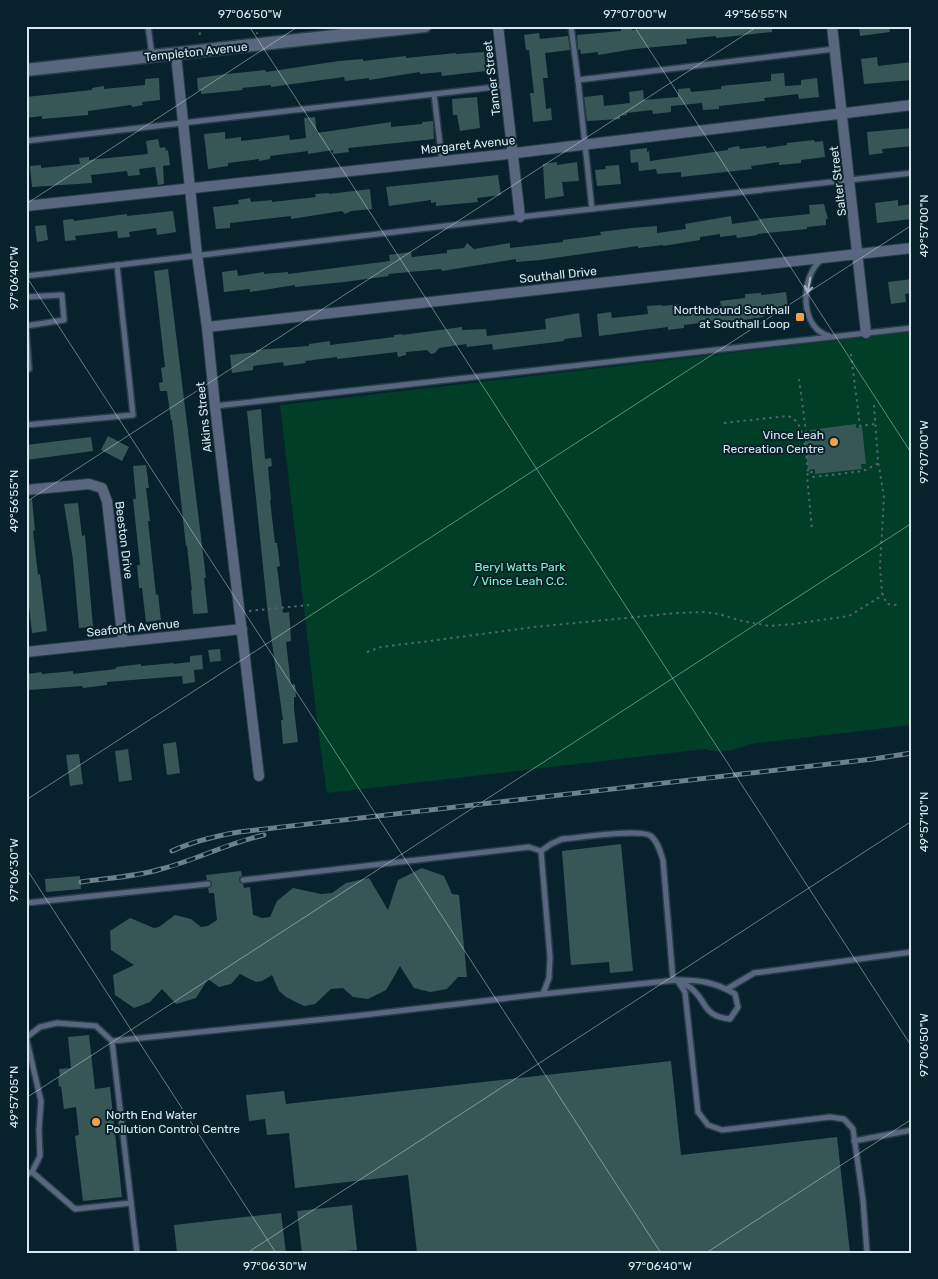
<svg xmlns="http://www.w3.org/2000/svg" width="938" height="1279" font-family="Rubik,sans-serif">
<style>
.green{fill:#003e27}
.building{fill:#375757}
.lines{fill:none;stroke-linecap:round;stroke-linejoin:round}
.service-casing{stroke:#253e48;stroke-width:8}
.minor-casing{stroke:#253e48;stroke-width:12}
.tertiary-casing{stroke:#253e48;stroke-width:15}
.path{stroke:#4e646e;stroke-width:2;stroke-dasharray:2.5 4;stroke-linecap:butt}
.service{stroke:#58677f;stroke-width:5}
.minor{stroke:#58677f;stroke-width:10}
.tertiary{stroke:#58677f;stroke-width:12}
.rail-casing{stroke:#6c818a;stroke-width:5}
.rail{stroke:#08222d;stroke-width:3;stroke-dasharray:9;stroke-linecap:butt}
.oneway{stroke:#a5b4c2}
.ticks{fill:none;stroke:#d9e8ef;stroke-width:1;stroke-opacity:0.45}
.poi-dot{fill:#f7a148;stroke:#08222d;stroke-width:2}
.labels{text-anchor:middle;stroke-width:4;stroke-linejoin:round;paint-order:stroke}
.street-label{font-size:12px;fill:#d9e8ef;stroke:#08222d}
.poi-label{font-size:12px;fill:#d9e8ef;stroke:#08222d;text-anchor:end}
.park-label{font-size:12px;fill:#85f2bf;stroke:#08222d}
.neatline{fill:none;stroke:#d9e8ef;stroke-width:2}
.ticks-label{font-size:12px;text-anchor:middle;fill:#d9e8ef}
</style>
<rect width="100%" height="100%" fill="#08222d"/>
<path class="green" d="M 912,332 L 912,725 L 750,744 C 736,750 720,754 705,749 L 327,793 L 320,744 L 280,405 Z"/>
<g class="building">
<polygon points="673,26 772,26 772,32 716,38 716,36 686,39 687,44 634,49 598,55 598,52 581,54 580,49 578,50 577,35 621,31 621,28 632,27 632,30"/>
<polygon points="859,26 889,26 890,32 860,36"/>
<polygon points="539,33 540,39 568,36 570,50 545,53 548,78 543,78 546,109 551,108 552,120 533,122 530,93 534,93 529,50 526,50 524,35"/>
<polygon points="484,52 486,71 442,76 441,72 420,74 420,72 369,80 369,78 345,81 344,77 271,87 271,85 242,88 243,90 201,94 201,90 198,91 197,78 227,74 265,70 266,72 339,61 363,59 363,61 406,56 406,58 456,53 456,54"/>
<polygon points="877,57 878,66 912,62 912,80 864,84 861,59"/>
<polygon points="784,73 785,86 801,85 801,80 817,78 819,97 799,99 798,94 764,98 765,101 719,106 719,109 703,110 702,103 671,106 671,112 653,114 652,110 627,113 627,115 620,116 620,119 587,121 584,97 603,95 604,106 630,103 629,92 643,90 644,100 678,97 678,89 690,88 691,92 721,89 721,86 771,81 771,74"/>
<polygon points="159,78 160,100 142,102 143,105 132,107 131,105 88,111 88,115 42,119 42,116 26,118 26,97 92,90 92,88 104,86 104,89 145,85 145,79"/>
<polygon points="477,97 480,128 460,131 457,115 453,115 452,99"/>
<polygon points="315,117 317,133 391,122 391,127 422,124 422,122 433,121 434,139 348,148 349,152 333,154 333,150 308,154 308,151 270,156 270,159 259,161 259,159 228,163 228,166 208,169 204,134 225,132 225,139 241,137 241,141 289,135 290,140 306,138 304,118"/>
<polygon points="912,128 912,146 882,149 883,153 869,155 867,132"/>
<polygon points="158,139 160,148 165,147 166,151 168,150 170,165 163,166 164,184 158,185 155,167 139,169 140,175 128,176 127,171 91,175 92,183 32,187 30,166 41,165 41,168 80,164 79,158 89,157 89,160 148,154 146,141"/>
<polygon points="814,140 815,142 823,141 825,157 801,160 801,163 779,165 779,162 751,166 752,169 681,177 681,172 657,174 656,169 639,171 638,162 631,163 630,150 647,148 647,152 649,151 650,161 728,150 728,148 739,146 740,149 766,146 767,148 787,145 787,143"/>
<polygon points="557,162 557,165 577,162 579,181 562,182 564,196 545,199 543,164"/>
<polygon points="619,165 621,184 597,186 595,170 606,169 605,166"/>
<polygon points="498,175 501,195 477,198 478,202 436,206 436,202 431,203 431,200 389,206 386,187"/>
<polygon points="370,189 372,209 351,211 345,214 342,211 291,219 291,216 230,223 230,228 216,229 213,207 239,204 238,200 250,198 251,202 272,200 272,202 281,201 316,197 315,194 329,193 329,194"/>
<polygon points="898,200 898,206 912,204 912,219 877,223 875,203"/>
<polygon points="824,204 828,219 826,219 826,225 807,227 807,229 757,234 758,235 737,238 736,235 720,237 720,234 700,237 700,240 663,246 663,245 638,248 638,246 540,260 516,262 516,259 442,271 441,269 388,274 389,276 344,282 295,287 295,285 250,292 250,289 224,292 222,272 237,270 238,276 264,272 264,274 288,272 288,274 390,261 389,255 411,252 412,257 447,253 447,250 464,248 467,243 474,249 510,243 510,248 563,242 563,240 601,235 600,232 632,228 657,226 657,233 686,229 685,224 731,216 732,224 760,220 760,219 810,214 809,205"/>
<polygon points="173,211 176,232 157,235 156,228 129,232 130,237 118,238 117,231 75,236 76,240 65,241 63,220 73,219 74,221 127,214 127,216"/>
<polygon points="46,225 48,240 37,242 35,226"/>
<polygon points="168,269 206,578 204,578 208,613 193,614 191,590 192,590 187,546 186,546 172,420 171,420 167,391 160,391 159,383 163,382 161,368 165,367 154,271"/>
<polygon points="912,279 912,293 905,294 906,302 891,304 888,282"/>
<polygon points="786,292 788,307 763,310 764,317 723,323 723,320 684,325 684,328 668,330 668,327 599,336 597,314 611,312 612,318 648,314 647,306 662,305 662,306 682,304 682,310 721,306 720,301 745,298 745,294 761,293 761,295"/>
<polygon points="579,313 582,337 564,339 564,341 493,350 492,344 467,347 466,344 439,348 435,353 431,354 427,350 406,352 406,355 398,357 397,352 337,359 337,357 305,361 306,363 284,366 283,362 253,366 253,370 232,373 230,355 256,352 256,350 309,346 309,344 330,341 330,345 394,337 394,335 402,334 402,335 462,327 462,330 486,329 487,336 513,333 546,329 545,319"/>
<polygon points="261,409 265,459 271,458 272,466 268,467 271,500 270,500 275,543 277,543 280,566 277,567 283,613 289,612 290,623 291,641 286,642 291,685 295,684 296,697 294,697 294,709 298,742 283,744 281,720 283,720 268,615 247,411"/>
<polygon points="856,424 856,428 862,427 866,464 861,464 862,469 815,474 815,469 808,470 804,434 810,433 810,430"/>
<polygon points="108,436 129,447 122,461 101,450"/>
<polygon points="91,437 93,451 26,460 26,445"/>
<polygon points="146,465 149,488 146,488 150,521 148,521 156,595 158,594 161,620 146,622 142,588 139,588 137,565 140,565 133,499 136,499 133,466"/>
<polygon points="32,499 35,530 33,531 38,575 40,574 47,631 32,633 26,580 26,500"/>
<polygon points="78,503 82,536 85,535 93,627 79,628 73,560 64,504"/>
<polygon points="220,649 221,661 210,662 208,650"/>
<polygon points="202,655 203,669 194,670 195,682 183,684 182,676 107,682 107,685 83,688 82,686 29,690 28,674 41,672 42,674 73,671 73,674 116,669 116,667 141,664 141,666 174,663 174,664 190,662 190,656"/>
<polygon points="176,742 180,773 167,775 163,744"/>
<polygon points="128,749 132,780 119,782 115,751"/>
<polygon points="79,754 83,784 70,786 66,755"/>
<polygon points="621,844 633,971 610,973 609,962 571,965 562,851"/>
<polygon points="422,868 444,876 452,894 459,895 467,977 458,977 447,989 430,992 414,988 400,966 386,990 368,999 353,997 343,988 331,989 315,1004 304,1006 286,997 279,991 272,975 262,981 256,982 240,974 231,984 219,987 208,979 196,998 176,1004 162,989 150,1002 134,1008 115,995 113,975 134,965 111,950 110,931 130,918 154,928 159,927 175,915 191,919 201,927 208,926 217,920 214,893 209,893 208,888 212,886 212,883 207,880 206,875 241,871 242,876 239,878 239,881 243,884 244,888 250,887 253,915 262,918 270,917 277,901 293,888 321,894 332,893 346,883 369,878 388,910 398,880"/>
<polygon points="80,876 81,889 46,892 45,879"/>
<polygon points="89,1035 95,1089 110,1087 122,1197 83,1201 75,1136 79,1135 76,1107 64,1109 61,1086 59,1087 58,1077 60,1077 59,1069 71,1068 68,1037"/>
<polygon points="671,1061 681,1155 837,1137 850,1253 417,1253 408,1175 295,1188 289,1133 267,1135 265,1119 249,1121 246,1095 284,1091 286,1104"/>
<polygon points="352,1205 357,1250 328,1253 302,1253 297,1211"/>
<polygon points="281,1213 286,1253 177,1253 174,1225"/>
</g>
<g class="lines">
<defs>
<g id="service">
<polyline points="148,26 152,55"/>
<polyline points="571,26 578,80 834,49"/>
<polyline points="578,80 592,209"/>
<polyline points="434,94 442,161"/>
<polyline points="26,141 504,86"/>
<path d="M 820,261 C 803,276 800,315 819,331 C 822,333 826,335 829,336"/>
<polyline points="26,276 520,217 912,173"/>
<polyline points="26,297 62,295 64,320 26,326"/>
<polyline points="26,325 29,369 26,369"/>
<polyline points="215,406 912,328"/>
<polyline points="26,425 133,415 117,265"/>
<path d="M 541,851 L 551,844 L 562,839 C 578,838 640,828 651,836 C 658,842 660,851 663,860 L 673,980"/>
<polyline points="243,880 529,847 541,851 550,957 549,978 543,994 677,980 685,992 698,1112 708,1125 722,1130 830,1117 844,1119 853,1129 863,1200 867,1253"/>
<polyline points="26,903 208,884"/>
<path d="M 677,980 C 700,980 715,982 735,994 L 738,1007 L 730,1019 C 702,1016 708,1002 691,988 C 687,985 681,983 677,980 Z"/>
<polyline points="727,989 754,973 912,952"/>
<polyline points="26,1036 27,1037 40,1027 57,1023 96,1026 112,1041 137,1253"/>
<polyline points="26,1037 41,1101 39,1130 40,1156 32,1172 26,1175"/>
<polyline points="112,1041 355,1016 543,994"/>
<polyline points="854,1141 912,1130"/>
<polyline points="32,1172 75,1209 131,1203"/>
</g>
<g id="minor">
<polyline points="498,26 520,217"/>
<polyline points="832,26 866,333"/>
<polyline points="176,55 197,255 207,327 215,406 259,776"/>
<polyline points="26,206 499,155 912,105"/>
<polyline points="207,327 912,248"/>
<polyline points="26,490 89,484 102,488 107,501 123,642"/>
<polyline points="26,652 242,629"/>
</g>
<polyline id="tertiary" points="26,70 425,26"/>
</defs>
<use href="#service" class="service-casing"/>
<use href="#minor" class="minor-casing"/>
<use href="#tertiary" class="tertiary-casing"/>
<g class="path">
<polyline points="199,26 200,36"/>
<polyline points="256,26 257,34"/>
<polyline points="851,354 860,426 875,424"/>
<polyline points="799,379 806,432"/>
<polyline points="874,405 878,461 884,497 880,566 882,593 887,604 898,605"/>
<path d="M 724,423 L 788,416 C 806,421 806,457 808,473 L 812,472 L 813,477 L 863,471 L 879,463"/>
<polyline points="808,473 807,476 812,529"/>
<polyline points="249,611 309,605"/>
<polyline points="367,652 381,647 430,641 534,627 677,613 703,612 719,614 742,621 770,626 793,624 849,616 883,595"/>
</g>
<use href="#service" class="service"/>
<use href="#minor" class="minor"/>
<use href="#tertiary" class="tertiary"/>
<defs>
<g id="rail">
<path d="M 172,851 C 194,841 216,836 239,832 L 873,759 L 912,753"/>
<path d="M 81,882 C 107,878 135,877 161,869 C 196,860 228,843 264,835"/>
</g>
</defs>
<use href="#rail" class="rail-casing"/>
<use href="#rail" class="rail"/>
</g>
<defs><path id="oneway-shaft" d="M-6 0H5M1.5-3L5.5 0L1.5 3" fill="none" stroke-width="1.6" stroke-linecap="round" stroke-linejoin="round" transform="scale(1.25)"/></defs>
<use class="oneway" href="#oneway-shaft" transform="translate(809 285) rotate(101)"/>
<path class="ticks" d="M 249,26 L 912,1047M 634,26 L 912,454M 26,204 L 299,26M 26,276 L 661,1253M 26,502 L 758,26M 26,800 L 912,225M 26,868 L 276,1253M 26,1098 L 912,523M 247,1253 L 912,821M 706,1253 L 912,1119"/>
<g class="poi-dot">
<rect x="795" y="312" width="10" height="10" rx="2.5"/>
<circle cx="834" cy="442" r="5"/>
<circle cx="96" cy="1122" r="5"/>
</g>
<g class="labels">
<g class="street-label">
<text transform="translate(196 52) rotate(-6)" y="4">Templeton Avenue</text>
<text transform="translate(492 78) rotate(-97)" y="4">Tanner Street</text>
<text transform="translate(468 145) rotate(-6)" y="4">Margaret Avenue</text>
<text transform="translate(838 181) rotate(-97)" y="4">Salter Street</text>
<text transform="translate(558 275) rotate(-6)" y="4">Southall Drive</text>
<text transform="translate(204 417) rotate(-96)" y="4">Aikins Street</text>
<text transform="translate(124 540) rotate(83)" y="4">Beeston Drive</text>
<text transform="translate(133 628) rotate(-6)" y="4">Seaforth Avenue</text>
</g>
<g class="poi-label">
<text x="790" y="314">Northbound Southall<tspan x="790" dy="14">at Southall Loop</tspan></text>
<text x="824" y="439">Vince Leah<tspan x="824" dy="14">Recreation Centre</tspan></text>
<text x="106" y="1119" text-anchor="start">North End Water<tspan x="106" dy="14">Pollution Control Centre</tspan></text>
</g>
<g class="park-label">
<text x="520" y="571">Beryl Watts Park<tspan x="520" dy="14">/ Vince Leah C.C.</tspan></text>
</g>
</g>
<rect width="938" height="1279" fill="none" stroke="#08222d" stroke-width="55"/>
<rect x="28" y="28" width="882" height="1224" class="neatline"/>
<g class="ticks-label">
<text x="250" y="18">97°06'50"W</text>
<text x="635" y="18">97°07'00"W</text>
<text x="756" y="18">49°56'55"N</text>
<text transform="translate(924 226) rotate(-90)" y="4">49°57'00"N</text>
<text transform="translate(14 278) rotate(-90)" y="4">97°06'40"W</text>
<text transform="translate(924 452) rotate(-90)" y="4">97°07'00"W</text>
<text transform="translate(14 501) rotate(-90)" y="4">49°56'55"N</text>
<text transform="translate(924 822) rotate(-90)" y="4">49°57'10"N</text>
<text transform="translate(14 870) rotate(-90)" y="4">97°06'30"W</text>
<text transform="translate(924 1045) rotate(-90)" y="4">97°06'50"W</text>
<text transform="translate(14 1097) rotate(-90)" y="4">49°57'05"N</text>
<text x="275" y="1270">97°06'30"W</text>
<text x="660" y="1270">97°06'40"W</text>
</g>
</svg>
